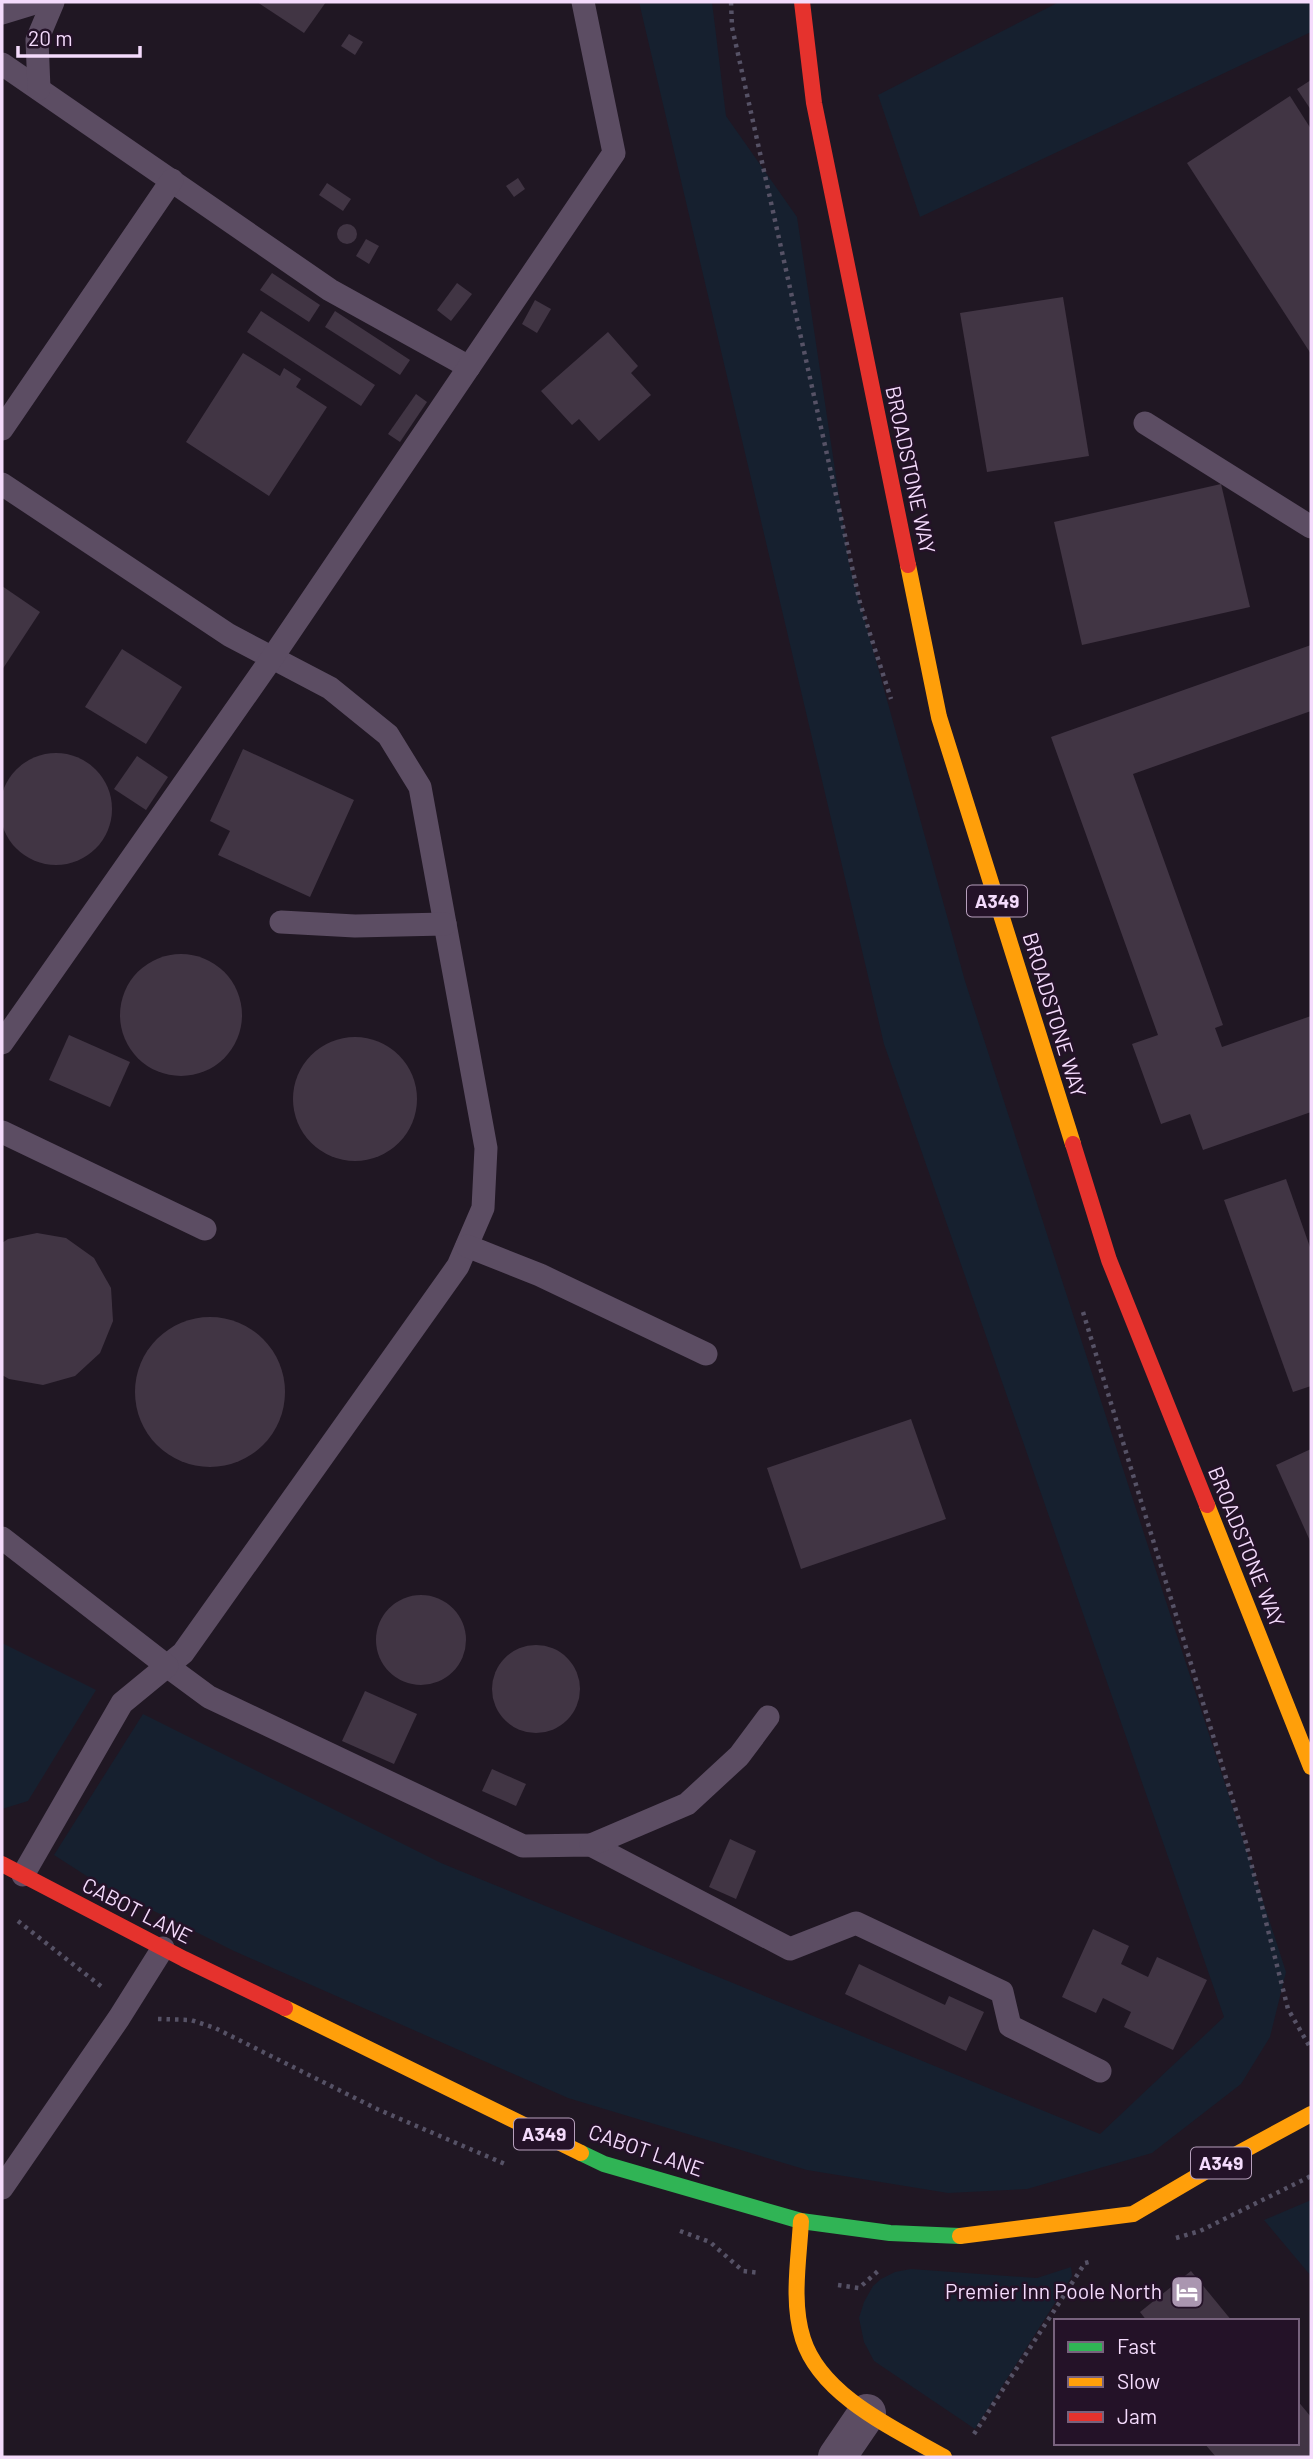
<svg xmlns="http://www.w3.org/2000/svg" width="1313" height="2459" font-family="Barlow,sans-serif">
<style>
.green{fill:#16202f}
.building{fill:#413544}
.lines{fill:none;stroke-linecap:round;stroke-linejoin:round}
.path{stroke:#565266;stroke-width:4.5;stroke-dasharray:3.5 5;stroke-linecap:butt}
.lane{stroke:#5c4d63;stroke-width:23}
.street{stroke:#5c4d63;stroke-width:38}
.fast{stroke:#30b455;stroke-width:16}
.slow{stroke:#ff9f0a;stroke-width:16}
.jam{stroke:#e5322d;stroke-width:16}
.labels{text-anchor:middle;stroke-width:5;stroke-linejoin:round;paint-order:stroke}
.shield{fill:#241228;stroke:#b69fbc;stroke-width:2}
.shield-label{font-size:19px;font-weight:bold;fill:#f4dbfc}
.street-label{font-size:21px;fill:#f4dbfc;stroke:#241228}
.poi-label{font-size:21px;fill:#f4dbfc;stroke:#241228;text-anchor:end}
</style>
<rect width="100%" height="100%" fill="#201723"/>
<g class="green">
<polygon points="639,2 712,2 726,116 797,217 849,563 965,981 1286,1972 1270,2037 1241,2084 1152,2153 1027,2189 948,2193 807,2170 568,2098 234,1951 96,1882 54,1855 143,1714 441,1863 1100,2134 1224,2017 884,1044"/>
<polygon points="1059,2 1311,2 1311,32 920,217 878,95"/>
<polygon points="2,1643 96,1690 28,1801 2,1809"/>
<polygon points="1311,2200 1311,2276 1264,2220"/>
<polygon points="1071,2267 1072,2276 975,2429 874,2361 864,2342 859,2318 864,2302 873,2286 881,2279 895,2272 911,2269 1037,2278"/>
</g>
<g class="building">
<polygon points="257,2 326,2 304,33"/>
<polygon points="349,34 363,42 355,55 341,46"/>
<polygon points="1311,80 1311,110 1297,89"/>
<polygon points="1290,96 1311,129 1311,354 1187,163"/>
<polygon points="518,178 525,189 514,197 506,186"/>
<polygon points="327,183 351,199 343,211 319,195"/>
<circle cx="347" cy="234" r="10"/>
<polygon points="366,239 379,246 369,264 356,256"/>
<polygon points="272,273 320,305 309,322 260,290"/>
<polygon points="457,283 472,294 451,321 437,310"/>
<polygon points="1063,297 1089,456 987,472 960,313"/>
<polygon points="535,300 551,309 537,333 522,324"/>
<polygon points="261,311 375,385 361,406 247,332"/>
<polygon points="335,311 410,360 400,375 325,327"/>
<polygon points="608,332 638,366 631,373 651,395 599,441 579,419 572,425 541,391"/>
<polygon points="243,353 280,376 284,368 301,379 296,387 327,407 269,496 186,442"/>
<polygon points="416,394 427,402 400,442 388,434"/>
<polygon points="1221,484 1250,607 1082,645 1054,522"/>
<polygon points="2,586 40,612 2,670"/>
<polygon points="1311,645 1311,711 1133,774 1223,1025 1215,1028 1222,1047 1311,1016 1311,1112 1203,1150 1190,1114 1161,1124 1132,1044 1158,1035 1051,737"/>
<polygon points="122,649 182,687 146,744 85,707"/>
<polygon points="243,749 354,800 310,897 218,855 230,831 210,821"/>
<circle cx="56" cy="809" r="56"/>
<polygon points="137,756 168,777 146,810 114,789"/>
<circle cx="181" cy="1015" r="61"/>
<polygon points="69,1035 130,1062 110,1107 49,1080"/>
<circle cx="355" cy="1099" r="62"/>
<polygon points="1286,1179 1311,1250 1311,1386 1293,1392 1224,1200"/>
<polygon points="37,1233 66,1238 94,1258 111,1288 113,1321 100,1353 75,1376 43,1385 9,1379 2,1375 2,1243 8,1239"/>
<circle cx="210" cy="1392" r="75"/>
<polygon points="911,1419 946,1519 801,1569 767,1468"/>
<polygon points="1311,1449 1311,1543 1276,1465"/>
<circle cx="421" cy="1640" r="45"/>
<circle cx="536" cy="1689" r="44"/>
<polygon points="365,1691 417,1714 394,1764 342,1741"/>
<polygon points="492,1769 526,1784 516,1806 482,1791"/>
<polygon points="730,1839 756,1851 736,1899 709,1887"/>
<polygon points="1093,1929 1129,1946 1121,1964 1148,1977 1157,1957 1207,1980 1173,2050 1124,2027 1131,2012 1103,1998 1096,2013 1062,1997"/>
<polygon points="859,1964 945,2005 949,1996 984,2012 966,2051 845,1994"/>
<polygon points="1191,2271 1232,2321 1147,2321 1140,2312"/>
<polygon points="1297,2400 1311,2417 1311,2457 1216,2457 1204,2443 1297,2443"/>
</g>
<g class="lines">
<g class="path">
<polyline points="731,2 732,27 860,603 891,699"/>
<polyline points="1083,1312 1246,1843 1288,2009 1311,2049"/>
<polyline points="18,1921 102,1987"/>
<polyline points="158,2019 191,2020 215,2028 377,2109 505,2164"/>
<polyline points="680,2231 710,2242 743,2271 760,2273"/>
<polyline points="1176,2238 1200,2231 1311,2176"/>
<polyline points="838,2285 859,2288 878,2271"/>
<polyline points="974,2434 1085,2263 1089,2262"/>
</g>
<g class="lane">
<polyline points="2,13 38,2"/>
<polyline points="2,64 330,290 469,367"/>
<polyline points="39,89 37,40 53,2"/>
<polyline points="1145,423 1311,527"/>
<polyline points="2,429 172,180"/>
<polyline points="2,484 229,635 330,688 388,735 420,787 486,1148 483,1208 458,1266 183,1653 167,1666 209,1697 523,1846 591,1845 790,1949 856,1923 1002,1992 1010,2026 1100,2071"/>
<polyline points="281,922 355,926 445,924"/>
<polyline points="2,1043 272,658 614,153 583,2"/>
<polyline points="2,1132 205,1229"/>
<polyline points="467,1246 540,1275 706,1354"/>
<polyline points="2,1538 167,1666 122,1703 23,1875"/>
<polyline points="591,1845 687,1804 739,1756 768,1717"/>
<polyline points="2,2188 119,2018 163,1948"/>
</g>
<polyline class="street" points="837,2457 867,2413"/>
<polyline class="fast" points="581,2153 604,2164 801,2221 890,2233 960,2236"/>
<g class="slow">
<polyline points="908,565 939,717 1073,1144"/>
<polyline points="1207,1505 1311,1767"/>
<polyline points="285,2008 581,2153"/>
<path d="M 801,2221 C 799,2259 791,2302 803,2339 C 821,2396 895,2429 944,2457"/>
<polyline points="960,2236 1133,2214 1213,2167 1311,2114"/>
</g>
<g class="jam">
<polyline points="802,2 814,103 908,565"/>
<polyline points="1073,1144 1109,1260 1207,1505"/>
<polyline points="2,1864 184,1959 285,2008"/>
</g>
</g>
<defs>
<symbol id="hotel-square" viewBox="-11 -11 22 22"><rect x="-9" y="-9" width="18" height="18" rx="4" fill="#aa96b0" stroke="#241228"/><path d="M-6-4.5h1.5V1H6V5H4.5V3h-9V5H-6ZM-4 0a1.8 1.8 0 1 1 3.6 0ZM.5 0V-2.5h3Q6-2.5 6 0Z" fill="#fff"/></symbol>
</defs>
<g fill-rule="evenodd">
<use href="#hotel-square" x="1168" y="2273" width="38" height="38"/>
</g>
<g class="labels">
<g class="shield">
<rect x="967" y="885.5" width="60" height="31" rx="5"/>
<rect x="514" y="2118.5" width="60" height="31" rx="5"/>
<rect x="1191" y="2147.5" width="60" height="31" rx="5"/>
</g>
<g class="shield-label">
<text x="997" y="908">A349</text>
<text x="544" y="2141">A349</text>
<text x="1221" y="2170">A349</text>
</g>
<g class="street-label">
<text transform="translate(910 470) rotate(78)" y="7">BROADSTONE WAY</text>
<text transform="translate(1054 1015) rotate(73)" y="7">BROADSTONE WAY</text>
<text transform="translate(1246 1547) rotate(68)" y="7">BROADSTONE WAY</text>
<text transform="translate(137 1911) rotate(27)" y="7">CABOT LANE</text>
<text transform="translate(646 2151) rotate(19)" y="7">CABOT LANE</text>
</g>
<g class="poi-label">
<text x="1162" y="2299">Premier Inn Poole North</text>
</g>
</g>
<rect width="1313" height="2459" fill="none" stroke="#f4dbfc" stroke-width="7"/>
<rect x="1054" y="2319" width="245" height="126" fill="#241228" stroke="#77627d" stroke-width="2"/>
<rect x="1068" y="2342" width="35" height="10" fill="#30b455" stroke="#77627d" stroke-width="2"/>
<text x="1117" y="2354" font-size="21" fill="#f4dbfc">Fast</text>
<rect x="1068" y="2377" width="35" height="10" fill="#ff9f0a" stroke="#77627d" stroke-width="2"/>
<text x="1117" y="2389" font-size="21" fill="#f4dbfc">Slow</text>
<rect x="1068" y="2412" width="35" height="10" fill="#e5322d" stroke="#77627d" stroke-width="2"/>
<text x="1117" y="2424" font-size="21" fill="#f4dbfc">Jam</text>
<path d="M18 46v10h122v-10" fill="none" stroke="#f4dbfc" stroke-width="3.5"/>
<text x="28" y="46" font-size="21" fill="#f4dbfc" stroke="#241228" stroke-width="5" paint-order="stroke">20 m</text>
</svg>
